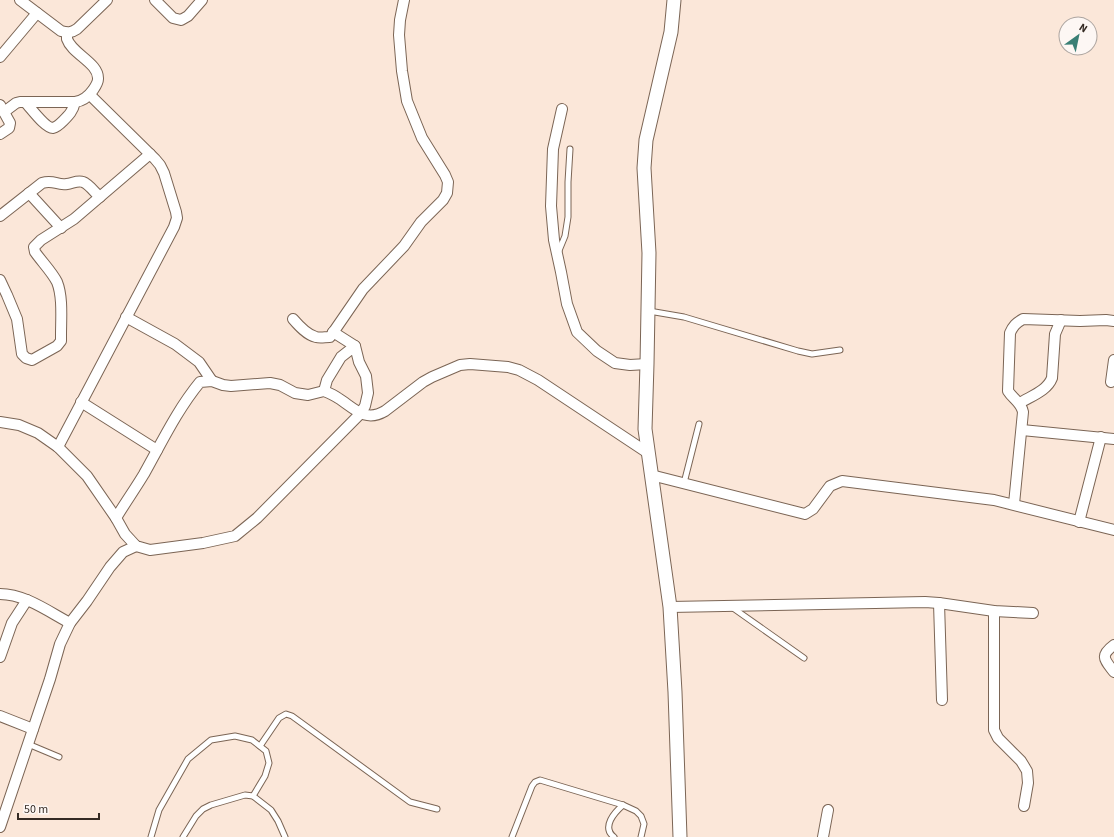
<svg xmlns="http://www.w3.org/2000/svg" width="1114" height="837" font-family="'Source Sans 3',sans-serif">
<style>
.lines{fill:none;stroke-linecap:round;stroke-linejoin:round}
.lane-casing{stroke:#7b6555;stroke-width:7}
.street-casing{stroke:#7b6555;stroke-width:12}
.secondary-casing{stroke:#7b6555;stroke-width:15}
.lane{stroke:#fff;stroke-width:5}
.street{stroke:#fff;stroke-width:10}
.secondary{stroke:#fff;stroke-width:13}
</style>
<rect width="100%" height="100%" fill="#fbe7d9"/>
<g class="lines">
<defs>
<g id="lane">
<polyline points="558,253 565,236 568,217 568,182 570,149"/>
<polyline points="649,311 684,317 798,351 812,354 840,350"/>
<polyline points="684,483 699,424"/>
<polyline points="733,608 804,658"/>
<polyline points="28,744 59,757"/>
<polyline points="260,746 279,718 286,714 292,716 410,802 437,809"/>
<polyline points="151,837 159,810 188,759 211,740 235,736 252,740 266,751 269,763 265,776 253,796"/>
<polyline points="183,837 196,816 203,809 211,805 245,795 253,796 271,810 278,821 285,837"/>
<polyline points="512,837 532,786 535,782 540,780 623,805 636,811 641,816 644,824 641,837"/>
<path d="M 614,837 C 601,827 615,812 623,805"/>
</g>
<g id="street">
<path d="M 20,0 L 61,31 C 68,33 71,33 77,29 L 107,0"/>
<polyline points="155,0 173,18 181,20 188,16 202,0"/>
<polyline points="0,57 37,13"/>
<path d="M 25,102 C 31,108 45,128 53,128 C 57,127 60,124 63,121 C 69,115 73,111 75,102"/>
<polyline points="0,105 10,123 9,128 0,134"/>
<polyline points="562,109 553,149 551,206 554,240 561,272 567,304 577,332 597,351 615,363 630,365 647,364"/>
<path d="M 4,112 L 16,103 L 20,102 L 75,102 C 83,101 88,97 93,90 C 95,87 98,83 98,79 C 99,63 72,54 67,39 C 67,37 67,35 67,33"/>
<polyline points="29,193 61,228"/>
<path d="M 0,216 L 42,183 C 54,179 57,186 67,184 C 73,183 78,180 83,182 C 89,184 95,193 100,197"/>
<path d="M 0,280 L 7,295 L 17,319 L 22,354 L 26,358 L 32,360 L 57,346 L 61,341 L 61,335 C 61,319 63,297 57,282 C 52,272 42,262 35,252 L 34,247 L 41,240 L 74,219 L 150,154"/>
<polyline points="126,317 175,344 199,362 212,381"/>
<path d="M 293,319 C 299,326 307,335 316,337 C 320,338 325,337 330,337 L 363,289 L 404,246 L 421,222 L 443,200 L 447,193 L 448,182 L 445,175 L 422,138 L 407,101 L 402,71 L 399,35 L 400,20 L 404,0"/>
<polyline points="1111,382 1114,360"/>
<polyline points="324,391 327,380 341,357 355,346"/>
<polyline points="81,402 157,450"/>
<path d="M 1020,403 C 1031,396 1047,391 1052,378 L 1055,334 L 1061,320"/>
<polyline points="0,422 19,425 38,433 58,447 87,476 116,518 125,534 136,546 150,550 203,543 235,536 257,518 360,414 365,406 368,393 366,376 359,362 355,346 333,332"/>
<polyline points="1022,430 1114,439"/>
<polyline points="58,447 174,227 177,218 176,212 164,173 160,165 155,159 90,95"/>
<polyline points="651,475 805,514 813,509 830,486 842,481 994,500 1114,530"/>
<path d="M 1014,504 L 1023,412 C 1021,402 1013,399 1008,391 L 1010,333 C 1013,326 1016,323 1023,319 L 1080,321 L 1106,320 L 1114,321"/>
<path d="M 116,518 C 125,503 135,489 144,474 C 162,442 177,410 200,382 L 212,381 L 223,385 L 231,386 L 270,383 L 280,385 L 295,393 L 308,395 L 324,391 C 329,393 334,395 338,398 C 354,408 365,423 385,411 L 423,382 L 432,377 L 460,365 L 470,364 L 508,367 L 519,370 L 538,380 L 648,453"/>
<polyline points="1079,522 1101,437"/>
<path d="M 0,594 C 25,594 49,612 70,623"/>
<polyline points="939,603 942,700"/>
<polyline points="670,607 925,602 939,603 994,611 1033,613"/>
<polyline points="994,611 994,730 998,738 1021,761 1027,771 1028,783 1024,806"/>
<path d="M 1114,645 C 1099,656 1105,660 1114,672"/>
<polyline points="0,657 12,623 27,600"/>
<polyline points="0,716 33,729"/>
<polyline points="0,827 50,679 60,644 70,623 87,601 110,567 123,552 136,546"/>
<polyline points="823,837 828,810"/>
</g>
<polyline id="secondary" points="674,0 671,32 646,140 644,168 649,253 647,364 645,429 670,607 675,692 680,837"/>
</defs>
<use href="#lane" class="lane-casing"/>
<use href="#street" class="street-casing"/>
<use href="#secondary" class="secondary-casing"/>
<use href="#lane" class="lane"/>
<use href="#street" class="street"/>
<use href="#secondary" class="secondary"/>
</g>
<g transform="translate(1078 36) rotate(33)"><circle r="19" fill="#fdf7f4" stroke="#ada5a0"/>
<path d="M0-3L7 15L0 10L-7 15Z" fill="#3a7f75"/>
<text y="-6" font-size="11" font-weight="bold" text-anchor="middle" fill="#342a23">N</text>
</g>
<path d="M18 813v6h81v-6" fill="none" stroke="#342a23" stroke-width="2"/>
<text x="24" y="813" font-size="12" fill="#342a23" stroke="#fdf7f4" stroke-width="3" paint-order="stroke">50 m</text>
</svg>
